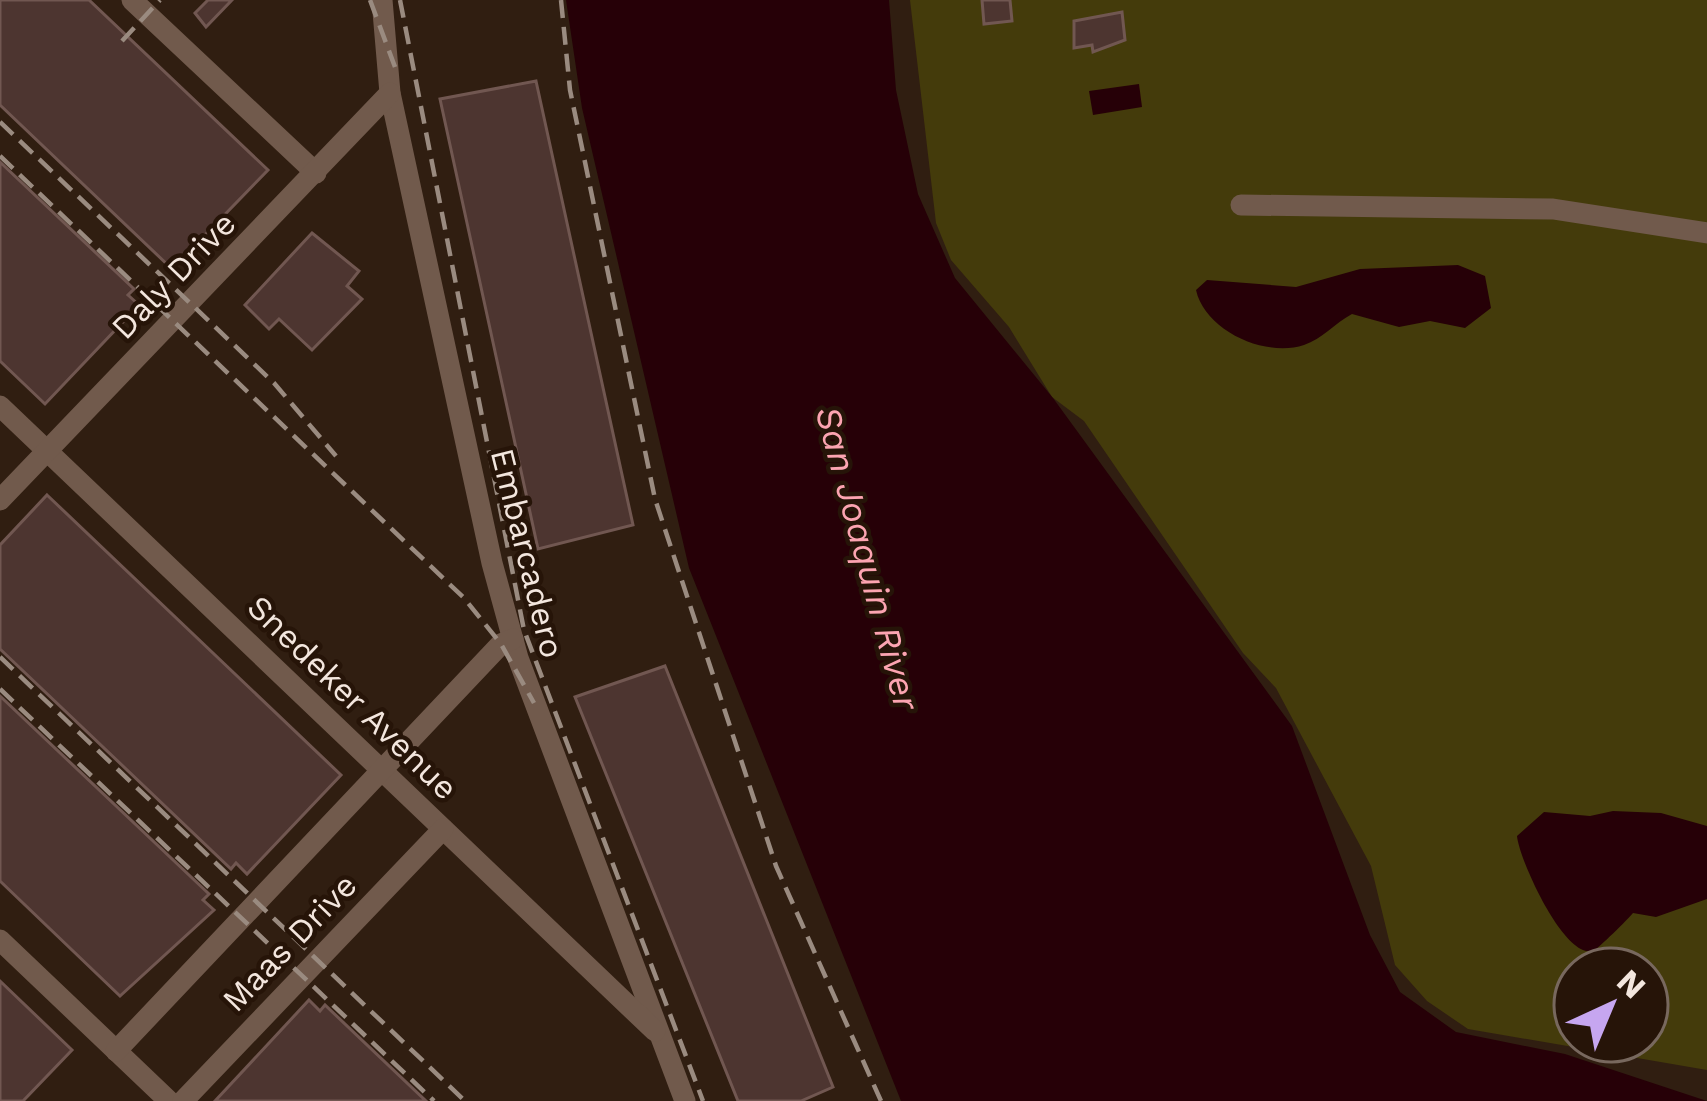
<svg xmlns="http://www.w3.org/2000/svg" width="1707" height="1101" font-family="'Work Sans',sans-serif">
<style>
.green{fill:#443b0b;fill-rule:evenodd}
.water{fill:#260007}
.building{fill:#4d3530;stroke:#715751;stroke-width:3}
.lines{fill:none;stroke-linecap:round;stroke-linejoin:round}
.minor{stroke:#715a4c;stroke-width:21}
.rail{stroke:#9a8b80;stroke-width:4.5;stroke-dasharray:18 9;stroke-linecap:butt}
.labels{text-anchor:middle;stroke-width:9;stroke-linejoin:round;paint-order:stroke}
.street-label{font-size:33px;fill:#f3e6de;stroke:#261408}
.water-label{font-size:36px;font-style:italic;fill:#fca4b1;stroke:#261408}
</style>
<rect width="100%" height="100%" fill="#301e11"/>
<path class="green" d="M 910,0 L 1707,0 L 1707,1070 L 1468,1029 L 1427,1001 L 1395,965 L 1371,866 L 1276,688 L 1243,653 L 1084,421 L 1052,397 L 1009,327 L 951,260 L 936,223 ZM 1575,969 L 1647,969 L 1647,1041 L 1575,1041 Z"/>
<g class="water">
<polygon points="566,0 889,0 896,90 918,194 955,278 1053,398 1292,726 1370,935 1400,992 1456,1032 1565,1054 1707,1101 901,1101 689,568 582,108"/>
<polygon points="1139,84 1142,107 1093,115 1089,91"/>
<path d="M 1458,265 L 1485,276 L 1491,308 L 1465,328 L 1430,321 L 1399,327 L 1352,314 C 1335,323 1322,339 1304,345 C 1266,358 1205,331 1196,290 L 1207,280 L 1296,287 L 1360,269 Z"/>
<path d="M 1613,811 L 1661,813 L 1707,826 L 1707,899 L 1656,917 L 1633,913 C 1629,918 1598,949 1593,951 C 1564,959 1519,859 1517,836 L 1544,812 L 1590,816 Z"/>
</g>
<g class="building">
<polygon points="0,0 89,0 268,170 172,269 0,105"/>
<polygon points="208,0 232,0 206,27 195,13"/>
<polygon points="982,0 1010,0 1012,21 984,24"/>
<polygon points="1122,12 1125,40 1093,52 1092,45 1074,48 1074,21"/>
<polygon points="536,81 633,525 538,549 440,99"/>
<polygon points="0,162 134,289 128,295 139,305 45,404 0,361"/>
<polygon points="312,233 359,271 347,286 362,299 312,350 279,319 269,329 245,305"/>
<polygon points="47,495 341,775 247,874 236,863 231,869 0,649 0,545"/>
<polygon points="665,666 833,1087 801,1101 738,1101 575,697"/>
<polygon points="0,696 209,894 203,900 214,910 120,996 0,881"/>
<polygon points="0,981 72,1050 23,1101 0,1101"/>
<polygon points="309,1000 320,1011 325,1005 426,1101 215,1101"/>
</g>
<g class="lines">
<g class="minor">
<polyline points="132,0 316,173"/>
<polyline points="382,0 390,93 492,563 518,658 685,1101"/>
<polyline points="1241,205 1553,209 1707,233"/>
<polyline points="0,406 655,1031"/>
<polyline points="0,500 390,93"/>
<polyline points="0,940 169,1101"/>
<polyline points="116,1051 501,644 513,639"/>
<polyline points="183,1101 443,829"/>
</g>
<g class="rail">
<polyline points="370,0 395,67"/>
<polyline points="400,0 524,630 703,1101"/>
<polyline points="561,0 570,90 655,499 776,866 881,1101"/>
<polyline points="122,41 160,0"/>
<polyline points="0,122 274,383 336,456"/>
<polyline points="0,156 464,598 501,644 534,703"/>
<polyline points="0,657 465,1101"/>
<polyline points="0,689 434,1101"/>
</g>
</g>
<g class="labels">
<g class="street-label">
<text transform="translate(173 275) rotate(-46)" y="12">Daly Drive</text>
<text transform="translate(528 553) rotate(76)" y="12">Embarcadero</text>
<text transform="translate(353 697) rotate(44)" y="12">Snedeker Avenue</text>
<text transform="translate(289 942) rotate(-46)" y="12">Maas Drive</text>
</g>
<g class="water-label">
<text transform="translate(868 558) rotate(75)" y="13">San Joaquin River</text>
</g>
</g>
<g transform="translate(1611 1005) rotate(44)"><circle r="57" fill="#261408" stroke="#78685e" stroke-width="3"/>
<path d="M0-9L21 45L0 30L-21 45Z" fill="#c6a6f0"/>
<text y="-18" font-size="33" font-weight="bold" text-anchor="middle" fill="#f3e6de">N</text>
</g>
</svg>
